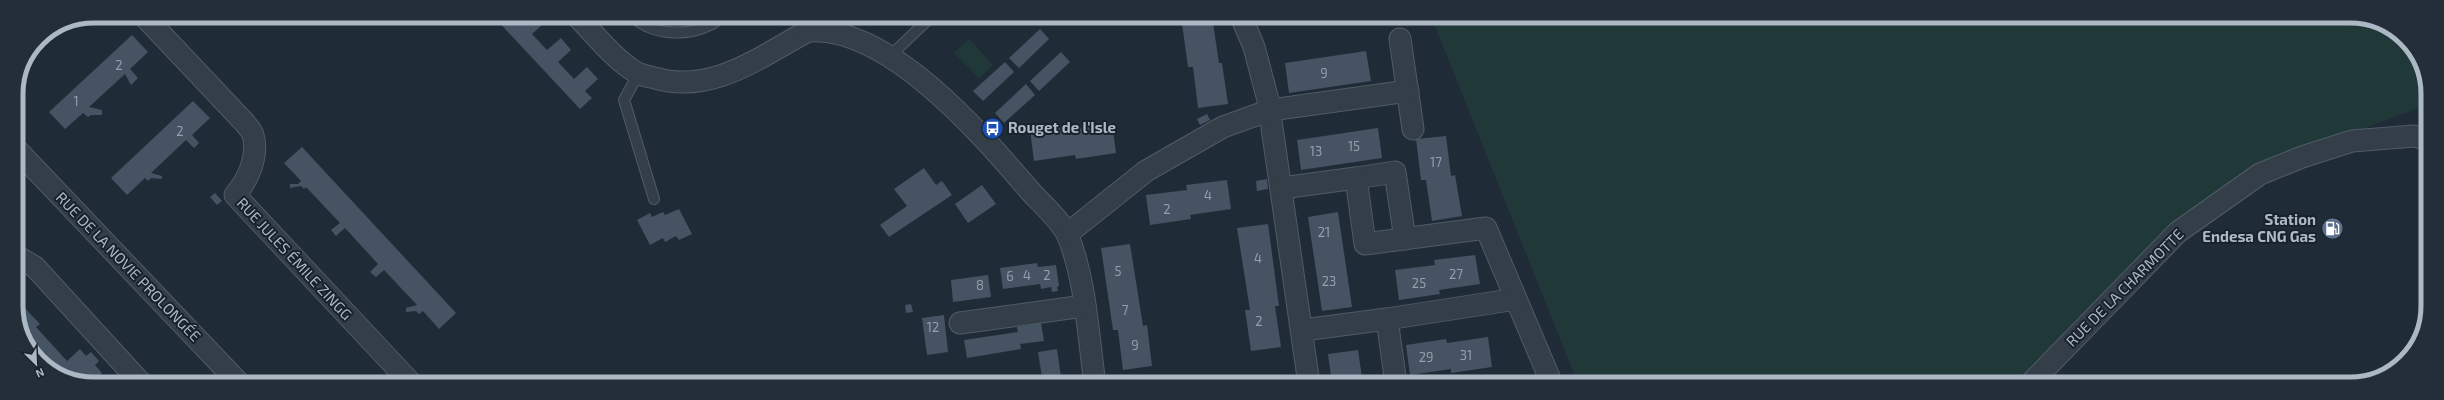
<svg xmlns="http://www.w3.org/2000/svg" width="2444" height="400" font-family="'Exo 2',sans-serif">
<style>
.green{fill:#213838}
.building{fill:#455362}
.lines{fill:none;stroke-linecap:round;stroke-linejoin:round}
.lane-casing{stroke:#505b66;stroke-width:12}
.street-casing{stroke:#505b66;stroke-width:23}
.lane{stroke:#333e48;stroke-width:10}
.street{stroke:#333e48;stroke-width:21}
.labels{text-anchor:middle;stroke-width:4;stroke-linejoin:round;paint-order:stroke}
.number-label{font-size:13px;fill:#939fac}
.poi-label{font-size:15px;font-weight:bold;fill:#adb8c5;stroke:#18222c;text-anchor:start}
.street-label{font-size:15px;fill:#adb8c5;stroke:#18222c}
.rim{fill:none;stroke:#adb8c5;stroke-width:5}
</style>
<rect width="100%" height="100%" fill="#1f2c37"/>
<g class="green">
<polygon points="1382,16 1426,16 1385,22"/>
<polygon points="1431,16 2360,17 2402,35 2426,78 2427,105 2249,171 2172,231 2015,384 1578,384"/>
<polygon points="969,39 993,65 979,78 954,53"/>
</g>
<g class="building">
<polygon points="493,16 515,16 520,22 527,16 540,16 545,22 532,34 547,50 561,38 571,50 558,62 574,79 587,67 598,79 585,91 592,98 580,109"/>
<polygon points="1181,16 1212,16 1219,63 1222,63 1228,104 1198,108 1193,67 1188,67"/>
<polygon points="1040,29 1049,39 1019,68 1009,58"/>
<polygon points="132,35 148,52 130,69 138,78 131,85 125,74 89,107 102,110 102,115 91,115 88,117 83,113 65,129 49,112"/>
<polygon points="1366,51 1371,81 1289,93 1285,63"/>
<polygon points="1061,52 1070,62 1039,91 1030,81"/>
<polygon points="1005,62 1014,72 983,101 973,91"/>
<polygon points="1026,84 1035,95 1004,123 995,113"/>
<polygon points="193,101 210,118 192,135 199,143 194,148 186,140 151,173 162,176 162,179 151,178 148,181 145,178 127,195 111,178"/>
<polygon points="1207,114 1210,120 1200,125 1197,119"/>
<polygon points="1112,123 1116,153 1076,159 1075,155 1034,161 1030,130 1071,125 1071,129"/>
<polygon points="1378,128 1382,158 1301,170 1297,140"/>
<polygon points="1446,136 1451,176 1455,175 1462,216 1432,221 1426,180 1421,180 1416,139"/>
<polygon points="302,147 456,313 439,329 423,311 419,314 416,311 406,312 406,308 417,305 384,270 376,277 370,272 378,264 345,228 336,236 331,230 340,223 306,187 304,189 301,186 290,188 290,184 298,184 301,181 284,163"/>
<polygon points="924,168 936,185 942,181 952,195 889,237 880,225 907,206 894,189"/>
<polygon points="1267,179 1268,189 1257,191 1256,181"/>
<polygon points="1227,180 1231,209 1190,215 1191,219 1150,225 1146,195 1187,190 1186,185"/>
<polygon points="982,185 996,204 968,223 955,204"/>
<polygon points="215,193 222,201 217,205 210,197"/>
<polygon points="679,209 692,234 679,240 676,236 665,242 663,238 650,245 637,220 650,213 652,217 663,212 665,215"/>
<polygon points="1338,212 1352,307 1322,311 1308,217"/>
<polygon points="1268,224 1279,306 1275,306 1281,347 1251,351 1245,310 1250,310 1237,228"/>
<polygon points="1130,244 1143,326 1147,325 1152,366 1123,370 1118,330 1113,330 1101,248"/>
<polygon points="1475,255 1480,284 1439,290 1440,294 1399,300 1395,270 1435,265 1434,260"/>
<polygon points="1037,263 1038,267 1056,265 1059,286 1057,287 1058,291 1052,292 1051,287 1041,289 1040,284 1003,289 1000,268"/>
<polygon points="988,275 991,297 953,302 951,280"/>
<polygon points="18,301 40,324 36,327 67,361 80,349 86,356 91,352 99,361 95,365 102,373 94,381 96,383 84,383 42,365 19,326"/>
<polygon points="911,304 913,312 906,313 905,305"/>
<polygon points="944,315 948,352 927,355 922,318"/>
<polygon points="1041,323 1044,341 1020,344 1021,349 967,358 964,340 1018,332 1017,327"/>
<polygon points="1488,337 1492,367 1451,373 1451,369 1410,375 1406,345 1446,339 1447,343"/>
<polygon points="1057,349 1062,384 1043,384 1038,352"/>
<polygon points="1358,350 1363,384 1332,384 1328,354"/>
<polygon points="1525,380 1526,384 1506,384 1506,383"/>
</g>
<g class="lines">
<defs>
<g id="lane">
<path d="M 632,16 C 655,39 701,37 723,16"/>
<polyline points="890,56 932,16"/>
<polyline points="639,73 624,100 654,199"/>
</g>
<g id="street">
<path d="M 144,16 L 244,122 C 247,126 252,131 253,135 C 259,156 248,180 235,195 L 411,383"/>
<path d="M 577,16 C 596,36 614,59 637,73 C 642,75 649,77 655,78 C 712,95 761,56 808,31 L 812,17"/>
<polyline points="1241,16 1254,47 1268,100 1309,384"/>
<path d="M 808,31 C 889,25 982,135 1031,192 C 1041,203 1062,222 1068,236 C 1086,281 1088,335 1095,384"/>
<polyline points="1400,39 1413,129"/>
<polyline points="17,150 239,383"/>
<polyline points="1356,178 1395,172 1405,239"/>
<polyline points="1282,188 1356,178 1365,244 1486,228 1552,384"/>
<polyline points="1067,234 1146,171 1223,127 1270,110 1408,91"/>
<polyline points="18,257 35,267 141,383"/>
<polyline points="1387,319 1516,299"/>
<polyline points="960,323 1084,306"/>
<polyline points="1303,330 1387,319 1396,384"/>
<polyline points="2030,384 2178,232 2260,174 2302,157 2352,141 2414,136 2427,139"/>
</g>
</defs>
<use href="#lane" class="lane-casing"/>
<use href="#street" class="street-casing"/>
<use href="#lane" class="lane"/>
<use href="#street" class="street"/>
</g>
<defs>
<symbol id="bus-disc" viewBox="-11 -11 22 22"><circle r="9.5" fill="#1a4fb4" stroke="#18222c"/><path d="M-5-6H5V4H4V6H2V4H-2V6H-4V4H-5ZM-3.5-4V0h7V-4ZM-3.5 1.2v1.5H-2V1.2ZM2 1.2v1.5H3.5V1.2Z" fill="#fff"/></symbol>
<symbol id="fuel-disc" viewBox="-11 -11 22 22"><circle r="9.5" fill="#5c6f8a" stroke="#18222c"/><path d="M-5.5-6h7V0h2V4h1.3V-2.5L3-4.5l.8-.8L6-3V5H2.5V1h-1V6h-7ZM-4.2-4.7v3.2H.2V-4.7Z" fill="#fff"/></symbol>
</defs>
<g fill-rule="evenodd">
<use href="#bus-disc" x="980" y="116" width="25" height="25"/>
<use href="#fuel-disc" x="2320" y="216" width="25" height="25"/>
</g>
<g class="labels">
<g class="number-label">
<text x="119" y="70">2</text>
<text x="1324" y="78">9</text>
<text x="76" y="106">1</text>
<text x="180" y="136">2</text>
<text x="1354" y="151">15</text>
<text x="1316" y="156">13</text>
<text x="1436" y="167">17</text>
<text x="1208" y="200">4</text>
<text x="1167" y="214">2</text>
<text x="1324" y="237">21</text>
<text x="1258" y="263">4</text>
<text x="1118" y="276">5</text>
<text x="1456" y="279">27</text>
<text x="1027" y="280">4</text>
<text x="1047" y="280">2</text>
<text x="1010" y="281">6</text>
<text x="1329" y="286">23</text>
<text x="1419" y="288">25</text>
<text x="980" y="290">8</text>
<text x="1125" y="315">7</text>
<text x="1259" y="326">2</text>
<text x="933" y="332">12</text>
<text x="1135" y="350">9</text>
<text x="1466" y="360">31</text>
<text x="1426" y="362">29</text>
</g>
<g class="poi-label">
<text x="1008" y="133">Rouget de l'Isle</text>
<text x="2316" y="225" text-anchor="end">Station<tspan x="2316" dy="17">Endesa CNG Gas</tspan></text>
</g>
<g class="street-label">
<text transform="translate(294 259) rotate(47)" y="5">RUE JULES ÉMILE ZINGG</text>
<text transform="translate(128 267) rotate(46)" y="5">RUE DE LA NOVIE PROLONGÉE</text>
<text transform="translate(2125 288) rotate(-45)" y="5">RUE DE LA CHARMOTTE</text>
</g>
</g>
<path d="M0 0H2444V400H0ZM94 23H2350A71 71 0 0 1 2421 94V306A71 71 0 0 1 2350 377H94A71 71 0 0 1 23 306V94A71 71 0 0 1 94 23Z" fill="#242e38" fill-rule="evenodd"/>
<path class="rim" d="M94 23H2350A71 71 0 0 1 2421 94V306A71 71 0 0 1 2350 377H94A71 71 0 0 1 23 306V94A71 71 0 0 1 94 23Z"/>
<g transform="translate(36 364) rotate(156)" stroke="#18222c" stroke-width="3" paint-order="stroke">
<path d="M0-3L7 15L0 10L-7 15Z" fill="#adb8c5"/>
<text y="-6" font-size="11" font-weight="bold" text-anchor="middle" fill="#adb8c5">N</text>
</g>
</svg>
